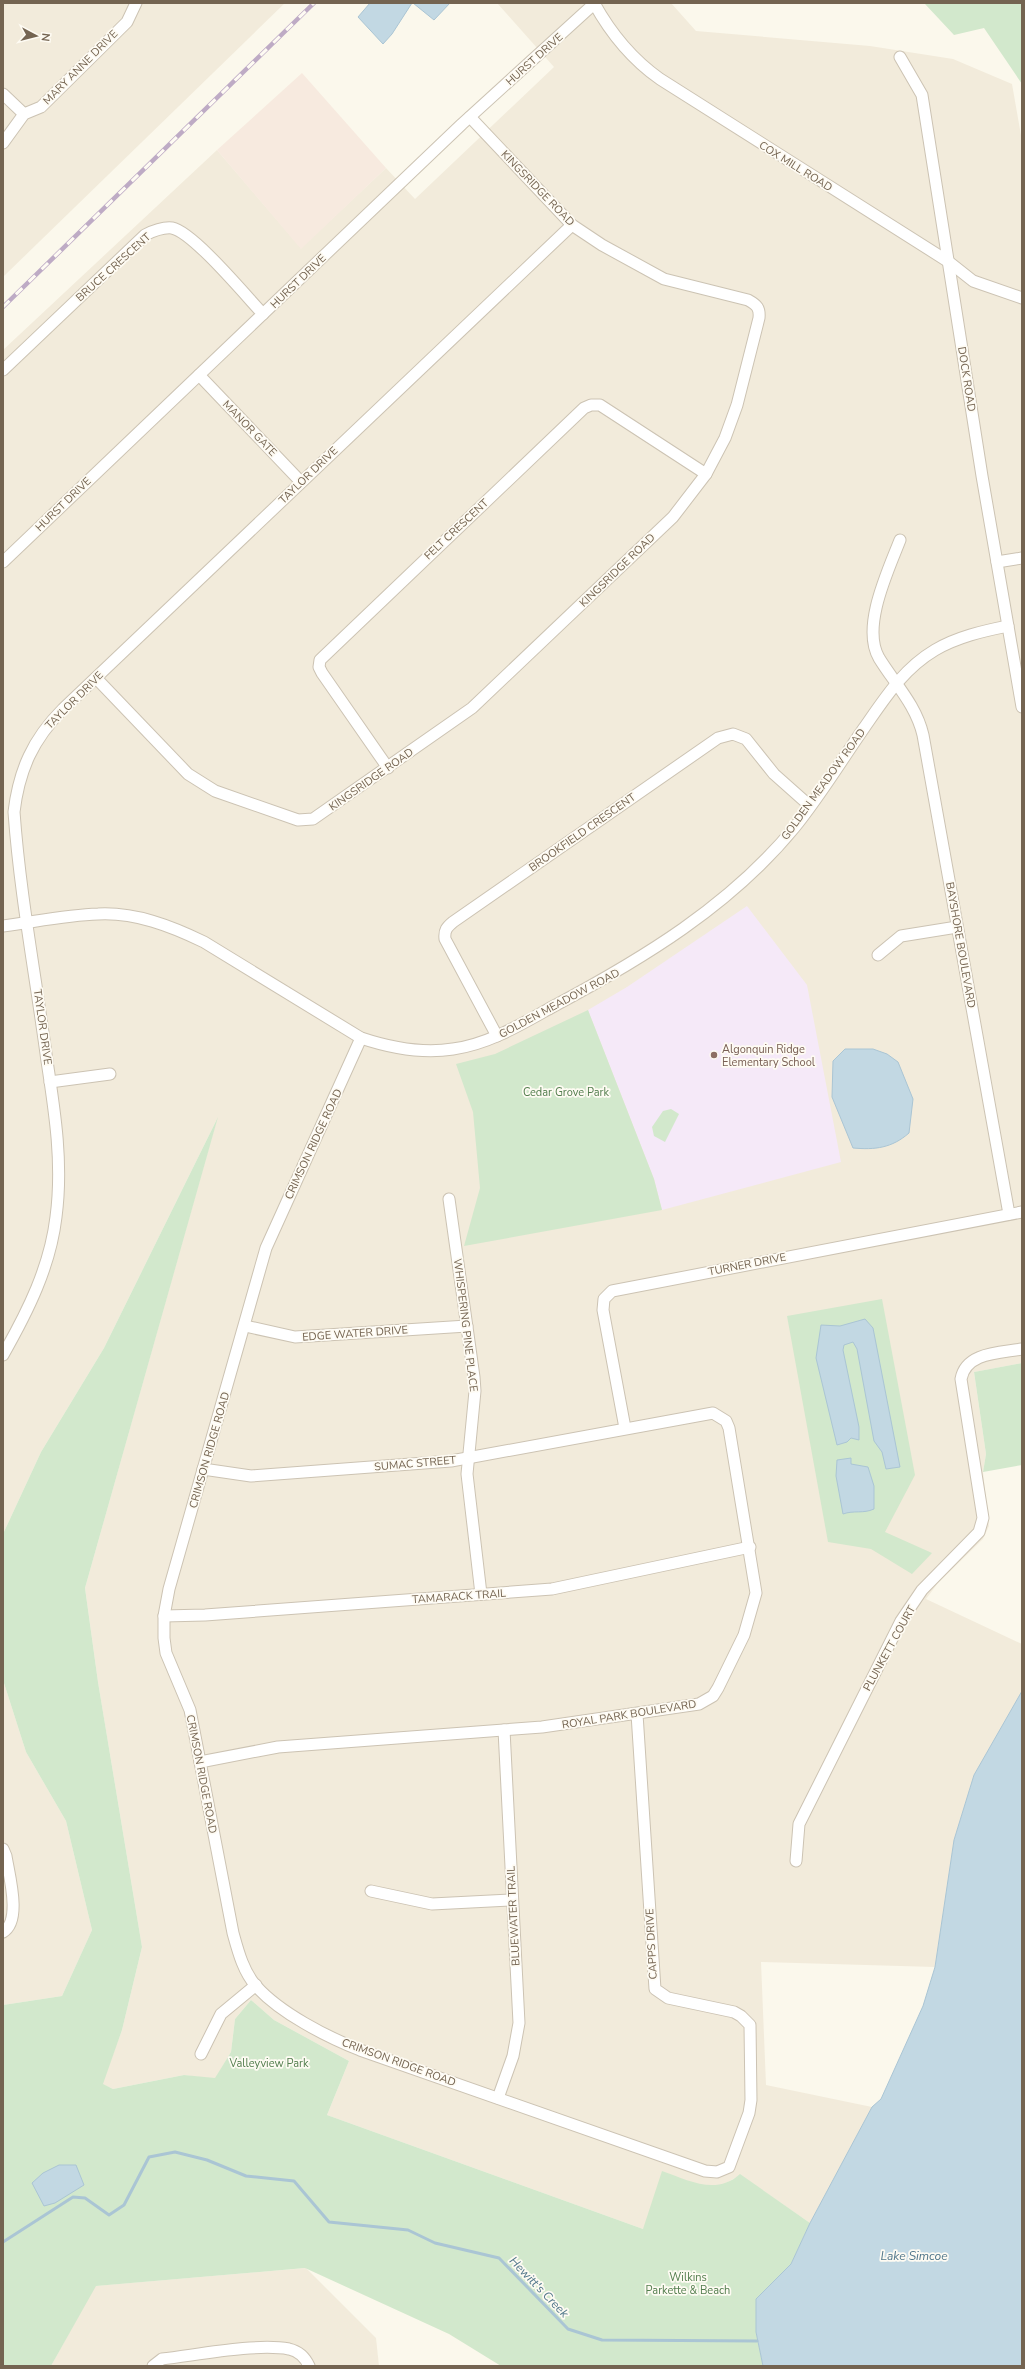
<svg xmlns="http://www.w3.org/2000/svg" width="1025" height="2369" font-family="'Nunito Sans',sans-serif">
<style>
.residential{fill:#f2ebdb}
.commercial{fill:#f7eadf}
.education{fill:#f5e9f8}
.green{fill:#d2e8cc}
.water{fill:#c2d8e3;stroke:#aac5d4}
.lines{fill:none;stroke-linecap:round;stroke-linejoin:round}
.stream{stroke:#aac5d4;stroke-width:3}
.minor-casing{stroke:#ccc3b3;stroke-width:13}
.minor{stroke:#fff;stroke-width:11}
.rail-casing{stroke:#beabc5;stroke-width:4.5}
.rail{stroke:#fefbf3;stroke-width:3;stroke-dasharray:9;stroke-linecap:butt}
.education-dot{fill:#8d6e63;stroke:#fefbf3;stroke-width:1.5}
.labels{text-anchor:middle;stroke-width:3.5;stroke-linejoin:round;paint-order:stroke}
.street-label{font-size:11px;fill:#746451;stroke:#fefbf3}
.education-label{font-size:11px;fill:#785e54;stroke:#fefbf3;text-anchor:start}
.park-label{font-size:11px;fill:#537e4e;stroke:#fefbf3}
.water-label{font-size:12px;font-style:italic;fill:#51778b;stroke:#fefbf3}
</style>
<rect width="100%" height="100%" fill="#fbf8ec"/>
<g class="residential">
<polygon points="3,3 285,3 3,277"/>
<polygon points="497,3 671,3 696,31 870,46 953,59 1012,84 1022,141 1022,1363 974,1372 986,1454 983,1472 989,1526 983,1539 938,1583 926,1599 1022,1644 1022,1691 974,1775 954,1840 935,1967 761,1962 766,2085 872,2107 810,2223 740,2175 723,2185 704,2185 643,2229 327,2115 349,2061 274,2020 251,2000 235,2019 231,2052 215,2079 184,2075 113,2089 102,2084 122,2030 142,1947 98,1682 85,1588 217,1119 104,1348 41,1452 3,1534 3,350 217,150 301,248 386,168 415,199 554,67"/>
<polygon points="3,1680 26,1752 66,1821 92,1930 62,1996 3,2005"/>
<polygon points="306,2268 376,2338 379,2366 51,2366 95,2286"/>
</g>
<polygon class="commercial" points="302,73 386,168 301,249 217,150"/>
<polygon class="education" points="747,906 807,985 841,1162 662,1210 654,1179 588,1010 627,987"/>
<g class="green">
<polygon points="918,3 1022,3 1022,84 984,28 954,35 925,4"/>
<polygon points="588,1010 654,1179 662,1210 464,1246 480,1188 473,1112 456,1064 495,1054"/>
<polygon points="671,1109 679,1114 665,1142 654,1136 652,1127 663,1111"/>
<path d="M 218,1117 L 85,1588 L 98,1682 L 142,1947 L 122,2030 L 103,2084 L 113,2089 L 184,2075 L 215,2078 L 231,2052 L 235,2019 L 251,2000 L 274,2020 L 349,2061 L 327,2115 L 643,2229 L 662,2171 C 688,2180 716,2196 740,2174 L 810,2223 L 791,2264 L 756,2299 L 756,2332 L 763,2366 L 501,2366 L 449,2334 L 305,2268 L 96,2286 L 51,2366 L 3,2366 L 3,2005 L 62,1996 L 92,1930 L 66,1821 L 26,1752 L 3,1680 L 3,1534 L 41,1452 L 104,1348 Z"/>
<polygon points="882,1299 915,1475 885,1532 932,1553 912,1574 871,1549 828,1542 787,1316"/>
<polygon points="1022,1363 1022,1465 983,1472 986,1454 974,1372"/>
</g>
<g class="water">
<polygon points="370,3 412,3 392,34 383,44 358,17"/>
<polygon points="413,3 450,3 434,20"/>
<path d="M 845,1049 L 873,1049 L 887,1054 L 898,1062 L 913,1099 L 909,1133 C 892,1148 875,1150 853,1148 L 832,1097 L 833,1061 Z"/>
<polygon points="865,1319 873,1328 900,1467 886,1469 882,1452 874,1441 857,1349 853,1342 844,1345 843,1350 859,1427 859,1440 851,1438 847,1442 837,1445 816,1358 821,1325 840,1326"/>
<path d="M 851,1458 L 851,1464 L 868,1467 L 874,1486 L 874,1509 C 863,1514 854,1510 843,1514 L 836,1476 L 837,1460 Z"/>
<polygon points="1022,1691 1022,2366 763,2366 756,2332 756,2299 791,2264 810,2223 872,2107 881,2099 923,2006 935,1967 954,1840 974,1775"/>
<polygon points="59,2165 76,2165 84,2185 55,2203 44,2206 32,2183 43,2173"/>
</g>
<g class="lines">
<polyline class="stream" points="3,2242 73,2197 85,2198 109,2215 124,2205 149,2157 175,2152 207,2160 246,2176 294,2181 329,2222 408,2230 435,2243 499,2258 568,2329 602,2340 757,2341"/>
<defs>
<g id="minor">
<path d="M 594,3 C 610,32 633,60 660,79 L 949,262 L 973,281 L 1022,298"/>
<polyline points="900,57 922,95 982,476 1022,707"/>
<polyline points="3,94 24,114"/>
<polyline points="3,143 24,114 41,107 127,22 136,3"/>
<path d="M 3,370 L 145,235 C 153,231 163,227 172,228 C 193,232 246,296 263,314"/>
<polyline points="199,375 301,482"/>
<path d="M 900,540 C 888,571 861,627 879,658 C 895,684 916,705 923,735 L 1009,1214"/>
<polyline points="3,562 462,124 595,3"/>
<polyline points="997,562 1022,558"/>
<path d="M 96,678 L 188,774 L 215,791 L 298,820 L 313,819 L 472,708 L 673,517 L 706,474 L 725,438 L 737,405 L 759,318 C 760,308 757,305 748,300 L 664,279 L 602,245 L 572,225 L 470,117"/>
<polyline points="388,768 322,673 319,667 320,660 584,408 591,405 600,405 706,474"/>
<path d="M 3,926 C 34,922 66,915 98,914 C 135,912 171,926 204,942 L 361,1038 C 391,1048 422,1054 453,1049 C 490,1044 523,1023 554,1006 C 642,959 730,906 794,828 C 820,796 841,761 864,728 C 885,698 903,669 935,650 C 957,637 983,631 1008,626"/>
<polyline points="878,955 901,936 957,927"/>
<path d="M 497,1036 L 445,939 C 444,930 447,927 453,922 L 718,738 L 733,734 L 746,739 L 774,774 L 810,806"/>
<path d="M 361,1038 L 266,1248 L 169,1589 L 164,1616 L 164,1638 L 166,1653 L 190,1710 L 233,1933 C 238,1951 243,1971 256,1986 C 280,2013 327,2037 360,2050 L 705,2171 L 717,2172 L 729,2167 L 749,2113 L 751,2100 L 750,2025 L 741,2016 L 734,2012 L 668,1998 L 655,1989 L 637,1714"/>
<polyline points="50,1082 110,1074"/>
<polyline points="449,1199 474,1377 475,1391 467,1474 481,1594"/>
<polyline points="245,1326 295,1337 467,1326"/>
<path d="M 3,1355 C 28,1311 50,1267 56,1217 C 63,1164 55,1113 47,1061 C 36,978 20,895 14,812 C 19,770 33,739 63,709 L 572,225"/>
<polyline points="625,1428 603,1310 604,1299 612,1291 1022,1212"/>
<polyline points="164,1616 205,1615 552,1589 750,1547"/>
<polyline points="200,1762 278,1747 542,1727 699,1704 713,1696 718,1688 744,1635 756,1593 729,1428 726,1421 713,1413 451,1461 251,1476 203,1469"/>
<path d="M 3,1849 L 6,1856 C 9,1875 22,1921 3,1932"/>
<path d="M 796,1861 L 799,1824 L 901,1621 L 922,1590 L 979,1532 L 983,1518 L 961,1379 C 966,1352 1000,1353 1022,1349"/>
<polyline points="371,1891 432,1904 512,1900"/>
<polyline points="201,2054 221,2014 256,1985"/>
<polyline points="498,2098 513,2056 519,2023 504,1730"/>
<path d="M 153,2366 L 162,2359 C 197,2355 256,2343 289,2349 C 298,2351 305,2357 309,2366"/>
</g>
</defs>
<use href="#minor" class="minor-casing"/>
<use href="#minor" class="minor"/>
<defs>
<polyline id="rail" points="3,307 314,3"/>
</defs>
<use href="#rail" class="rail-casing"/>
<use href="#rail" class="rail"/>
</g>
<circle class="education-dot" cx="714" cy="1055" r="4"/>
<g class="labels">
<g class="street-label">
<text transform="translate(534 59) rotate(-42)" y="4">HURST DRIVE</text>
<text transform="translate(80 67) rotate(-45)" y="4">MARY ANNE DRIVE</text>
<text transform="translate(796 166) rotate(32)" y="4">COX MILL ROAD</text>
<text transform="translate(538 188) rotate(46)" y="4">KINGSRIDGE ROAD</text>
<text transform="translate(113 267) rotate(-42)" y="4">BRUCE CRESCENT</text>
<text transform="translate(298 281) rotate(-44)" y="4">HURST DRIVE</text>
<text transform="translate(967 379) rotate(81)" y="4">DOCK ROAD</text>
<text transform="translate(250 428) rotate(46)" y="4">MANOR GATE</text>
<text transform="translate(308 475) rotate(-44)" y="4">TAYLOR DRIVE</text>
<text transform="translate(63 504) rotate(-44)" y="4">HURST DRIVE</text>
<text transform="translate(456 529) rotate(-43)" y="4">FELT CRESCENT</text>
<text transform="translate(617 570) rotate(-44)" y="4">KINGSRIDGE ROAD</text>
<text transform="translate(74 700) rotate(-45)" y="4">TAYLOR DRIVE</text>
<text transform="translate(371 779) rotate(-35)" y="4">KINGSRIDGE ROAD</text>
<text transform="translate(823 784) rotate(-54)" y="4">GOLDEN MEADOW ROAD</text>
<text transform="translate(582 832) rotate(-35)" y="4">BROOKFIELD CRESCENT</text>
<text transform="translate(961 945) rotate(80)" y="4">BAYSHORE BOULEVARD</text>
<text transform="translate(559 1003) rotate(-28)" y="4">GOLDEN MEADOW ROAD</text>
<text transform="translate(43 1027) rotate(82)" y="4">TAYLOR DRIVE</text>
<text transform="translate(313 1144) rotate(-65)" y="4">CRIMSON RIDGE ROAD</text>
<text transform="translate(747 1264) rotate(-11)" y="4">TURNER DRIVE</text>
<text transform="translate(466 1325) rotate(83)" y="4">WHISPERING PINE PLACE</text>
<text transform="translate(355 1333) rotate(-4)" y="4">EDGE WATER DRIVE</text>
<text transform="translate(209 1450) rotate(-74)" y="4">CRIMSON RIDGE ROAD</text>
<text transform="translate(415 1463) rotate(-5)" y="4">SUMAC STREET</text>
<text transform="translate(459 1596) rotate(-4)" y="4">TAMARACK TRAIL</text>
<text transform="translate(889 1648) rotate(-61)" y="4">PLUNKETT COURT</text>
<text transform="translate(629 1714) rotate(-9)" y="4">ROYAL PARK BOULEVARD</text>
<text transform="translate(202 1774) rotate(79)" y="4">CRIMSON RIDGE ROAD</text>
<text transform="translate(513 1916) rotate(-93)" y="4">BLUEWATER TRAIL</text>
<text transform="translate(651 1944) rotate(-93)" y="4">CAPPS DRIVE</text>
<text transform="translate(399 2062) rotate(20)" y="4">CRIMSON RIDGE ROAD</text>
</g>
<g class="education-label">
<text x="722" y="1053">Algonquin Ridge<tspan x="722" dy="13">Elementary School</tspan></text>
</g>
<g class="park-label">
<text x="566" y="1096">Cedar Grove Park</text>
<text x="269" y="2067">Valleyview Park</text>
<text x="688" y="2281">Wilkins<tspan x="688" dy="13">Parkette &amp; Beach</tspan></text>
</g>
<g class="water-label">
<text x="914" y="2260">Lake Simcoe</text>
<text transform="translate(539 2287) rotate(46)" y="4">Hewitt's Creek</text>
</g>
</g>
<rect width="1025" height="2369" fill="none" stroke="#746451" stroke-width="8"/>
<g transform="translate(36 36) rotate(97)" stroke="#fefbf3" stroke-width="3" paint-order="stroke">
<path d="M0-3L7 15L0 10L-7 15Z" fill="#746451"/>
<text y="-6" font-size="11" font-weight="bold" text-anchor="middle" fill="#746451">N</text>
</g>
</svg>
